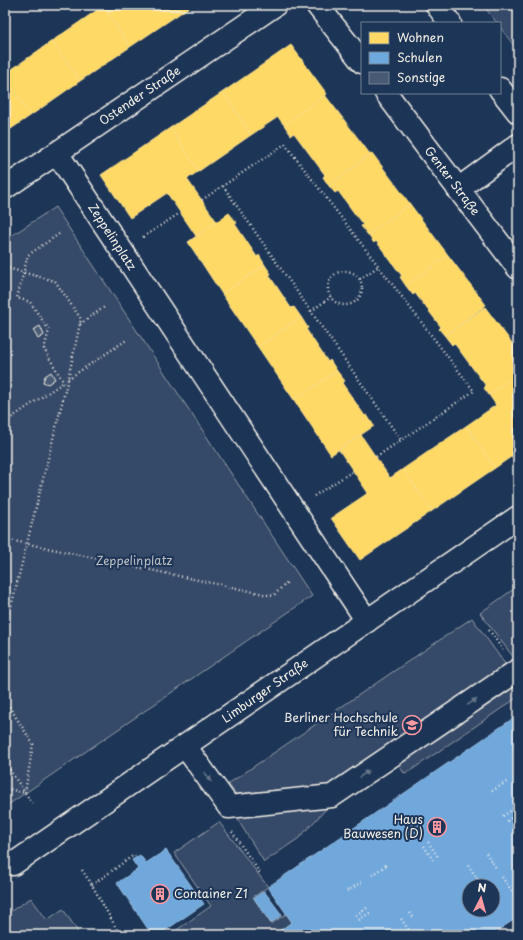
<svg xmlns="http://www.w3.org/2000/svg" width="523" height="940" font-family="'Playpen Sans',sans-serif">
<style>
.green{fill:#354a67;stroke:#949ea8}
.homes{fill:#ffd966;stroke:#fce08d}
.schools{fill:#6fa8dc;stroke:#97bee0;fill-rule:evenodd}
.building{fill:#485b74;stroke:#f4f1e8}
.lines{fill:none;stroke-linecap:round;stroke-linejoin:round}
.minor-casing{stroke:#f4f1e8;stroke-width:25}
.path{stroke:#f4f1e8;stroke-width:2.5;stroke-dasharray:1 3;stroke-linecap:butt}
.minor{stroke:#1d3557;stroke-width:22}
.oneway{fill:#68778a}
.labels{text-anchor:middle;stroke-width:4;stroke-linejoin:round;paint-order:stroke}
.street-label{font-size:12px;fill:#f4f1e8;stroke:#1d3557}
.park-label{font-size:12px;fill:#bbbfc1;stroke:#1d3557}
.poi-label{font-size:12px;fill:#f4f1e8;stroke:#1d3557;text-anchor:end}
</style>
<rect width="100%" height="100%" fill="#1d3557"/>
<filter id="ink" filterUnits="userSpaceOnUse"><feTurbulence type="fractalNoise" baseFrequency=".025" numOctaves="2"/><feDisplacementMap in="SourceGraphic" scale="8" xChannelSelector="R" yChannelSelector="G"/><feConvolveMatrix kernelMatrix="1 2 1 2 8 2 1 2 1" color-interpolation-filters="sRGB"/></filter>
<g filter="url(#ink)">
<g class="green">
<polygon points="483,5 518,5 518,51 500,27 500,23 497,23"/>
<polygon points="55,207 312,596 5,807 5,240"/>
<polygon points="518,586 518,656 514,658 480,613"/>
<polygon points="472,618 505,664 331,785 236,794 228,784"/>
<polygon points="518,686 518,697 410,771 404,773 400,767 403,760 513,687"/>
<polygon points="327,808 299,838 264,862 233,812"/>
<polygon points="219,822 268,887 253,897 271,924 286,914 292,922 274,935 171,934 211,906 174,853"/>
<polygon points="31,898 47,920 63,909 80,935 5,935 5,915"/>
</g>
<g class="homes">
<polygon points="105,5 173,5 179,14 130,47 103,6"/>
<polygon points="173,5 192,5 179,14"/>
<polygon points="103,6 130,47 80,81 52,41"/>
<polygon points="52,41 80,81 30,116 5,78 5,74"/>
<polygon points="291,45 327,94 284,125 278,117 251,135 223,92"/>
<polygon points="5,78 30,116 5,133"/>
<polygon points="223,92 251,135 199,171 170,128"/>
<polygon points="325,95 370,154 329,186 323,177 325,175 294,133 291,135 284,125"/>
<polygon points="170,128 199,171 187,179 217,222 196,236 167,193 130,218 101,175"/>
<polygon points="372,153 410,204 368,235 361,226 363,225 338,191 335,193 329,186"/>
<polygon points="410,204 448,255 406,286 400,277 402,276 376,241 374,243 368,235"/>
<polygon points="229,213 237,223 235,224 257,257 259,255 265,265 222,294 188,242"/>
<polygon points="448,255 486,305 445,336 439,329 441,327 415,293 413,295 406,286"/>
<polygon points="265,265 271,274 269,275 291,308 294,307 301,317 258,347 222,294"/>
<polygon points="485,307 518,351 518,374 489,395 484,388 486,386 454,343 452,345 445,336"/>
<polygon points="301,317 308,328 306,329 328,362 330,360 337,371 294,400 258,347"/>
<polygon points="337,371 345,381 342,383 365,416 367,415 374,426 331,455 294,400"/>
<polygon points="518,374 518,452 495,468 466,426 496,405 489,395"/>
<polygon points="466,426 495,468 432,511 403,469"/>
<polygon points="361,435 390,478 403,469 432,511 360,560 331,518 368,493 339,450"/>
</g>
<g class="schools">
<path d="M 518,715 L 518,917 L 491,935 L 274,935 L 292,922 L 268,887 ZM 469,886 L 493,886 L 493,910 L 469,910 Z"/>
<polygon points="166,850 204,904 163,932 164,935 152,935 117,883 138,869 132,860 140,855 146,863"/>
<polygon points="264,891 282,915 271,923 254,898"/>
</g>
<g class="building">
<polygon points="40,326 44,335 38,339 33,330"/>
<polygon points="51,372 55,379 48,384 43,382 45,376"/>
</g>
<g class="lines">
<defs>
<g id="minor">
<polyline points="317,5 362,62"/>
<polyline points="437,5 450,23"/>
<polyline points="500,89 518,112"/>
<polyline points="386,93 518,268"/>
<polyline points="57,153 367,621"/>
<polyline points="5,188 275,5"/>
<polyline points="458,189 518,145"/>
<polyline points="185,746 229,807 332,796 518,670"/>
<polyline points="13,864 518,517"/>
</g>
</defs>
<use href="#minor" class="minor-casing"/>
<g class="path">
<polyline points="223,186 401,440"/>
<polyline points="202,200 285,144 474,391 376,457"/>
<polyline points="59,234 28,255 17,298 30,302 49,330 44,349 64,383"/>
<polyline points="143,237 180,213"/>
<polyline points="5,269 7,268 55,281 81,319 68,379 5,631"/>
<circle cx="345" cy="288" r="17"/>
<polyline points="360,279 379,266"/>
<polyline points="311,311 331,297"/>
<polyline points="80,324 106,306"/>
<polyline points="68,379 128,339"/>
<polyline points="5,422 64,382"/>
<polyline points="314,496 353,471"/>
<polyline points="5,539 273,596 288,581"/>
<polyline points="489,630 503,650"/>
<polyline points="5,700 33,744 25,793 5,788"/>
<polyline points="5,763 32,803"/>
<polyline points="492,791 508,781"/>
<polyline points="503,816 516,807"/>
<polyline points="507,821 518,813"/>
<polyline points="232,832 260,873"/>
<polyline points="428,842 438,857"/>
<polyline points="424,846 433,860"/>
<polyline points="486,853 496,868"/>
<polyline points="468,865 478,880"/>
<polyline points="82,870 92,885 120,935"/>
<polyline points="372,875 386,865"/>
<polyline points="502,877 516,897"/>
<polyline points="92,885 134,855 136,857"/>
<polyline points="347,891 362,882"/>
<polyline points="493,903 498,909"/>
<polyline points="410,913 413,917"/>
<polyline points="356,915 368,907"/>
<polyline points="401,919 411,933"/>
<polyline points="359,920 371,912"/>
</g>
<use href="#minor" class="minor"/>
</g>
<defs><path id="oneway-solid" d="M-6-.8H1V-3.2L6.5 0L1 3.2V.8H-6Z"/></defs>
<g class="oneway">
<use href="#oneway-solid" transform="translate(472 702) rotate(-34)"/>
<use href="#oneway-solid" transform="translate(364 774) rotate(-34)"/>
<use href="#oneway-solid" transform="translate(208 777) rotate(55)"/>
</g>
</g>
<defs>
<symbol id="university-ring" viewBox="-11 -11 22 22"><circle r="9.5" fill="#1d3557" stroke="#ff9aa2" stroke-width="1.5"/><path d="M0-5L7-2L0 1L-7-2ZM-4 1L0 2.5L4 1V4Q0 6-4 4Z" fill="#ff9aa2"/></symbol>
<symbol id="building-ring" viewBox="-11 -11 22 22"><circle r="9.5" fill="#1d3557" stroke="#ff9aa2" stroke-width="1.5"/><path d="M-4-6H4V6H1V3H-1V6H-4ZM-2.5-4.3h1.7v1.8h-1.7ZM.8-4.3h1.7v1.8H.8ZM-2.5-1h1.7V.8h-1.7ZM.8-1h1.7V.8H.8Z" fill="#ff9aa2"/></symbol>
</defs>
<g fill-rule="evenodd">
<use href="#university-ring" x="401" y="714" width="22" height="22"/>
<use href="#building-ring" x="426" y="816" width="22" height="22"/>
<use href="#building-ring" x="149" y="883" width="22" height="22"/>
</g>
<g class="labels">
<g class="street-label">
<text transform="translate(140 96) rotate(-34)" y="4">Ostender Straße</text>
<text transform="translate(452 181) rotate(53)" y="4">Genter Straße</text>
<text transform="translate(112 237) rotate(57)" y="4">Zeppelinplatz</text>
<text transform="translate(265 691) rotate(-35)" y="4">Limburger Straße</text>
</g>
<g class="park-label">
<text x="134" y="565">Zeppelinplatz</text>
</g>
<g class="poi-label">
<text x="398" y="722">Berliner Hochschule<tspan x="398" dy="14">für Technik</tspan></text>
<text x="423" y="824">Haus<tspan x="423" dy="14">Bauwesen (D)</tspan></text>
<text x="174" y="898" text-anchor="start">Container Z1</text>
</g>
</g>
<rect width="523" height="940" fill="none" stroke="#1d3557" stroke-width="20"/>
<rect x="10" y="10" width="503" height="920" fill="none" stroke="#f4f1e8" stroke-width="1.5" filter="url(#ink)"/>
<rect x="361" y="22" width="140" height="72" fill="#1d3557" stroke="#738091"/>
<rect x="369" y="32" width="20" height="12" fill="#ffd966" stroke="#738091"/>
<text x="397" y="42" font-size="12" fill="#f4f1e8">Wohnen</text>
<rect x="369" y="52" width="20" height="12" fill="#6fa8dc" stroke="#738091"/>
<text x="397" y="62" font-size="12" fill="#f4f1e8">Schulen</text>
<rect x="369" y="72" width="20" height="12" fill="#485b74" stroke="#738091"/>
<text x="397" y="82" font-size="12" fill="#f4f1e8">Sonstige</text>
<g transform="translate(481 898) rotate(6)"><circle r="19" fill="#1d3557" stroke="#738091"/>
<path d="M0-3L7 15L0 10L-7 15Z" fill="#ff9aa2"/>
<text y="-6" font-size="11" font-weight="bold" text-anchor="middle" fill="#f4f1e8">N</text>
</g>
</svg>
